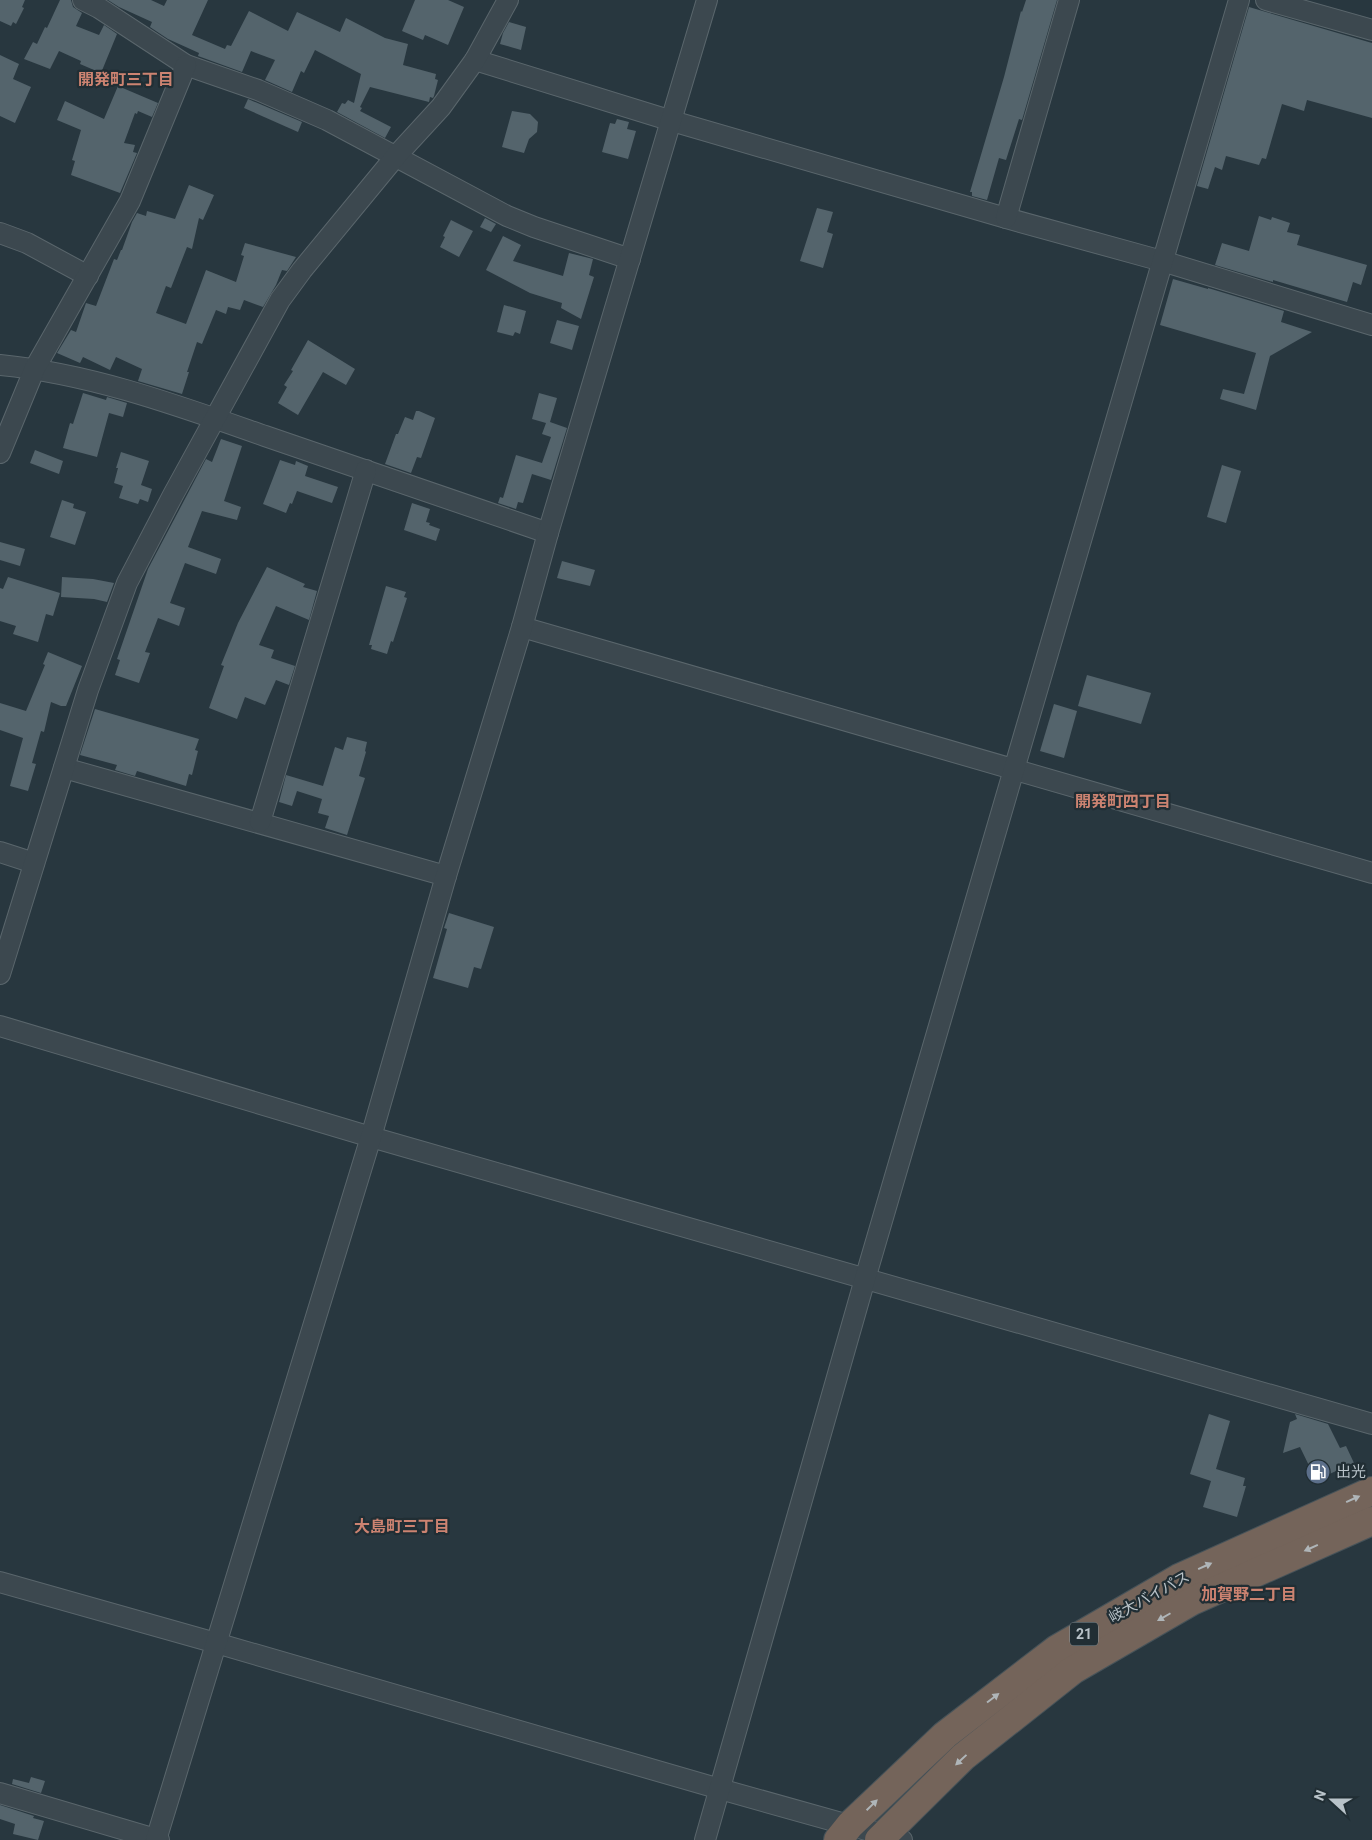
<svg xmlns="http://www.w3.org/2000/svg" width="1372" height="1840" font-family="Roboto,'Noto Sans JP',sans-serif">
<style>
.building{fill:#54646c}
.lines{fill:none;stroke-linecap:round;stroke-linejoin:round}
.minor-casing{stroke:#5a666c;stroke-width:22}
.highway-casing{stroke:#475359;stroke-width:30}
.minor{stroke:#3c484f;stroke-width:20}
.highway{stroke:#74645a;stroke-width:28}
.oneway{fill:#afb5b8}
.labels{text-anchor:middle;stroke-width:4.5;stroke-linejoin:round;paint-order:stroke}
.shield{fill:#212e34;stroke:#8b969c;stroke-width:1}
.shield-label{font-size:14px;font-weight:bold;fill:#b9c3c9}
.poi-label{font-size:15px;fill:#b9c3c9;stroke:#212e34;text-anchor:start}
.street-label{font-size:15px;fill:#b9c3c9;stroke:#212e34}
.neighbourhood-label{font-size:16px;font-weight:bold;fill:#cc8371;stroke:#212e34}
</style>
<rect width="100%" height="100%" fill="#28373f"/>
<g class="building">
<polygon points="0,0 25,0 22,7 24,8 16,24 13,22 11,26 0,21"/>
<polygon points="60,0 71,0 73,7 82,13 76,26 99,35 104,25 117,34 101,73 80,64 81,61 59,51 50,69 24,59 33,42 37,44 45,27 47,28"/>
<polygon points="108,0 151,0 164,6 167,0 208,0 192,35 225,49 227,45 231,46 249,11 288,31 297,12 340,32 346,18 385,38 408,44 403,65 436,74 435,79 438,80 434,96 433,98 430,97 429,102 370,87 360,107 362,108 360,111 391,127 385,138 337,112 342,103 345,104 348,100 354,103 361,74 315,50 304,73 301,71 292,92 265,80 275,60 251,51 242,72 198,56 199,53 168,39 150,27 152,22 119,7"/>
<polygon points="415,0 448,0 464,7 448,45 425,35 423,40 402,31"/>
<polygon points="1026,0 1057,0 1022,120 1019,119 1006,160 999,158 987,200 972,196 972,192 970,192 1004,77 1021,11 1022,12"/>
<polygon points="1249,7 1372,43 1372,118 1307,100 1304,111 1282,104 1266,159 1262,158 1259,165 1226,156 1222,170 1215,167 1208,189 1197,186"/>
<polygon points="509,22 526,27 521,50 500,44 503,33"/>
<polygon points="0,55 19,64 13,79 31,87 15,123 0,116"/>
<polygon points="118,86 158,103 152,117 138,111 137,114 135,113 124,143 135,145 133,152 137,153 120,193 71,175 75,161 72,160 81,130 57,120 65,101 104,119"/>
<polygon points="248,99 302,122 298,132 244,108"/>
<polygon points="512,111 530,114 538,122 537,132 529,139 524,153 502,147"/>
<polygon points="617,119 629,122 627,129 636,131 628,159 602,152 610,123 615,124"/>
<polygon points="189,185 214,195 203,220 199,218 192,249 187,247 171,288 166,286 156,313 186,324 206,270 236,282 244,256 241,255 245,243 296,257 287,271 282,270 276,285 263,307 244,300 240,310 228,307 226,314 216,310 202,344 197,342 187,372 189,372 182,394 138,381 142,369 116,357 110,370 83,357 80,363 57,353 71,330 76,332 86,303 96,306 114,259 117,260 121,250 122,250 132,222 137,213 146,216 147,211 175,219"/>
<polygon points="817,208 833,212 827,232 833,234 823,268 800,261"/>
<polygon points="1259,216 1271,220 1272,217 1290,223 1287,232 1300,235 1297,245 1367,265 1361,285 1353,282 1347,302 1273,280 1273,282 1215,265 1222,243 1249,251"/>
<polygon points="485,218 496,224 491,232 480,227"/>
<polygon points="451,220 473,231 459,257 440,247 445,237 443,236"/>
<polygon points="503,236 521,245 513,261 563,276 569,253 593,259 589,275 594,277 581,319 561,308 562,303 530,293 486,270"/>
<polygon points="1173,279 1208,289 1208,288 1284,311 1281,322 1312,332 1270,356 1256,410 1220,399 1223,389 1244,394 1256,353 1160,325"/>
<polygon points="504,305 526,311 520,334 515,332 513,336 497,332"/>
<polygon points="557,320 579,326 572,350 550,343"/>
<polygon points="308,340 355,369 346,385 323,372 298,415 278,403 287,387 284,385 293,371 291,370"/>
<polygon points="83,393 106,400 107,397 127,403 123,417 109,413 97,457 63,448 70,423 73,424"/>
<polygon points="539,393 557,398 550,422 567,428 551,480 532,474 523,503 518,502 516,509 498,503 500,497 503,498 516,455 542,463 551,437 542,434 546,423 532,419"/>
<polygon points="416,411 419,411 435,418 421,458 417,457 411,473 385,464 396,434 398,434 405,417 413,420"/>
<polygon points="221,439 242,446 224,501 241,507 237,520 202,511 188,547 221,559 216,574 185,563 170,603 185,608 179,626 158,618 145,652 150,653 139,683 115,675 120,660 117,659 148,569 206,459 212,462"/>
<polygon points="35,450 63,461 59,474 30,463"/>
<polygon points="121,452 149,461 141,485 152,489 148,502 140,499 138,504 119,498 123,486 114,483 118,468 116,468"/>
<polygon points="280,460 295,465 296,461 308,466 305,476 338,487 332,503 297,491 292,504 290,503 286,513 263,504"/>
<polygon points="1222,465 1241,471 1226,523 1207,517"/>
<polygon points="62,500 74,504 73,508 86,512 75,545 50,537"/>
<polygon points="412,503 430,509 426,522 430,523 429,525 440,529 436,541 404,530"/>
<polygon points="0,542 25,549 20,566 0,560"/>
<polygon points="562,561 595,570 590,586 557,578"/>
<polygon points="267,567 305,584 303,587 317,591 309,620 276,606 259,645 274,650 271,658 295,666 289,685 276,680 265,705 245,697 237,719 209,708 224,666 221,665 238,623"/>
<polygon points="8,577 60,593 53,616 46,614 38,642 13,634 16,626 0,621 0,588 3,589"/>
<polygon points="62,577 93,579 114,583 107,602 94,599 61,597"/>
<polygon points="386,586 406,592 404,597 407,598 393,642 391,641 387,654 371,649 372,645 369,645"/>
<polygon points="48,652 82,666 66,706 61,706 51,702 44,732 41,731 32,763 36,764 28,791 10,786 23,738 0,730 0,703 26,711 45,665 43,664"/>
<polygon points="1087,675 1151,693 1141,724 1078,706"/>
<polygon points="1054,704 1077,711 1064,758 1040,751"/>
<polygon points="95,709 199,739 195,750 198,751 192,775 189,774 186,786 137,771 135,776 115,770 117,765 80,755"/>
<polygon points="347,737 367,742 365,751 366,752 359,776 365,778 347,835 325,828 329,816 318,813 322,799 297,791 292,806 279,802 286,775 323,786 335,747 343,750"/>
<polygon points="449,913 494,927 481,969 474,967 468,988 433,978 447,929 444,928"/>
<polygon points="1209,1414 1230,1421 1216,1469 1245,1478 1243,1486 1246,1486 1237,1517 1203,1507 1211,1481 1190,1474"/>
<polygon points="1295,1414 1328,1424 1340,1448 1346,1446 1354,1463 1316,1480 1300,1447 1283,1453 1290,1422 1297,1419"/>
<polygon points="31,1777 45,1781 41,1793 12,1784 13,1779 29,1783"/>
<polygon points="0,1805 34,1816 33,1818 44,1821 38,1840 13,1834 15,1824 0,1819"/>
</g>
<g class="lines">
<defs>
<g id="minor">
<polyline points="83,0 99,8 186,65 258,90 327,120 507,216 534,227 630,259"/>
<polyline points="1266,0 1372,30"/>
<polyline points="475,60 672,121 1006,218 1162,261 1372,325"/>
<polyline points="1006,218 1069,0"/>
<polyline points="0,233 27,243 88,276"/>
<path d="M 0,365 C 92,374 179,406 265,436 C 360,468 454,501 548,533"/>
<polyline points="0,453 35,368 130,201 186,65"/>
<polyline points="522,627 1372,873"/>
<polyline points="64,768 446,876"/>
<polyline points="260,822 366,470"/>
<polyline points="0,852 34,863"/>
<polyline points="0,974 88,690 127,583 173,495 280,300 302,270 396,156 441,107 475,60 508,0"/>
<polyline points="0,1026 371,1137 1372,1424"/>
<polyline points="0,1582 216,1643 720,1789 902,1840"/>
<polyline points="0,1793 159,1840"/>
<polyline points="156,1840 371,1137 446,876 522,627 548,533 707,0"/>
<polyline points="705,1840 865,1279 1239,0"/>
</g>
<g id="highway">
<polyline points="838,1840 850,1825 945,1735 1057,1649 1179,1578 1372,1491"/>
<polyline points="879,1840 963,1757 1073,1670 1192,1601 1372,1521"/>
</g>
</defs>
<use href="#minor" class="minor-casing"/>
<use href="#highway" class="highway-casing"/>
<use href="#minor" class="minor"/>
<use href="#highway" class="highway"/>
</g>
<defs><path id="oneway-solid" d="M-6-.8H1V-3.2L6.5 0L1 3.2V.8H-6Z" transform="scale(1.25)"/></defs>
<g class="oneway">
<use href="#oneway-solid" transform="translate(1353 1499) rotate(-24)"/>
<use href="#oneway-solid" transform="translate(1311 1548) rotate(156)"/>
<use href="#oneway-solid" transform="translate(1205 1566) rotate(-24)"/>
<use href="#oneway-solid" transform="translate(1164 1617) rotate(150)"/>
<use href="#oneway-solid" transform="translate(993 1698) rotate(-37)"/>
<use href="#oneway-solid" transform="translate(961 1760) rotate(137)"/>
<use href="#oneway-solid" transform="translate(872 1805) rotate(-44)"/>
</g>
<defs>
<symbol id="fuel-disc" viewBox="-11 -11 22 22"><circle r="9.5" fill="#5c6f8a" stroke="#212e34"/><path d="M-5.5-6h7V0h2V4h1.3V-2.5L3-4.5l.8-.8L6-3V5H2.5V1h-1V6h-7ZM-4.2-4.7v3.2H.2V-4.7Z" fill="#fff"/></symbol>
</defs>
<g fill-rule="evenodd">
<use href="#fuel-disc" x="1304" y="1458" width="28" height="28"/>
</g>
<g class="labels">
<rect class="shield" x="1070" y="1622.5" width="28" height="23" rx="4"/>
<g class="shield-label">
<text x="1084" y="1639">21</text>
</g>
<g class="poi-label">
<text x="1336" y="1477">出光</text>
</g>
<g class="street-label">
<text transform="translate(1149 1597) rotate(-29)" y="5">岐大バイパス</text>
</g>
<g class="neighbourhood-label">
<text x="126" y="85">開発町三丁目</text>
<text x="1123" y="807">開発町四丁目</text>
<text x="402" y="1532">大島町三丁目</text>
<text x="1249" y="1600">加賀野二丁目</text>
</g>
</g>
<g transform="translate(1332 1800) rotate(291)" stroke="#212e34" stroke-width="4" paint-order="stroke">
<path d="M0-4L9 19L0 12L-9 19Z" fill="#b9c3c9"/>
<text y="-8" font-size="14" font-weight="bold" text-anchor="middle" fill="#b9c3c9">N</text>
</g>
</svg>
